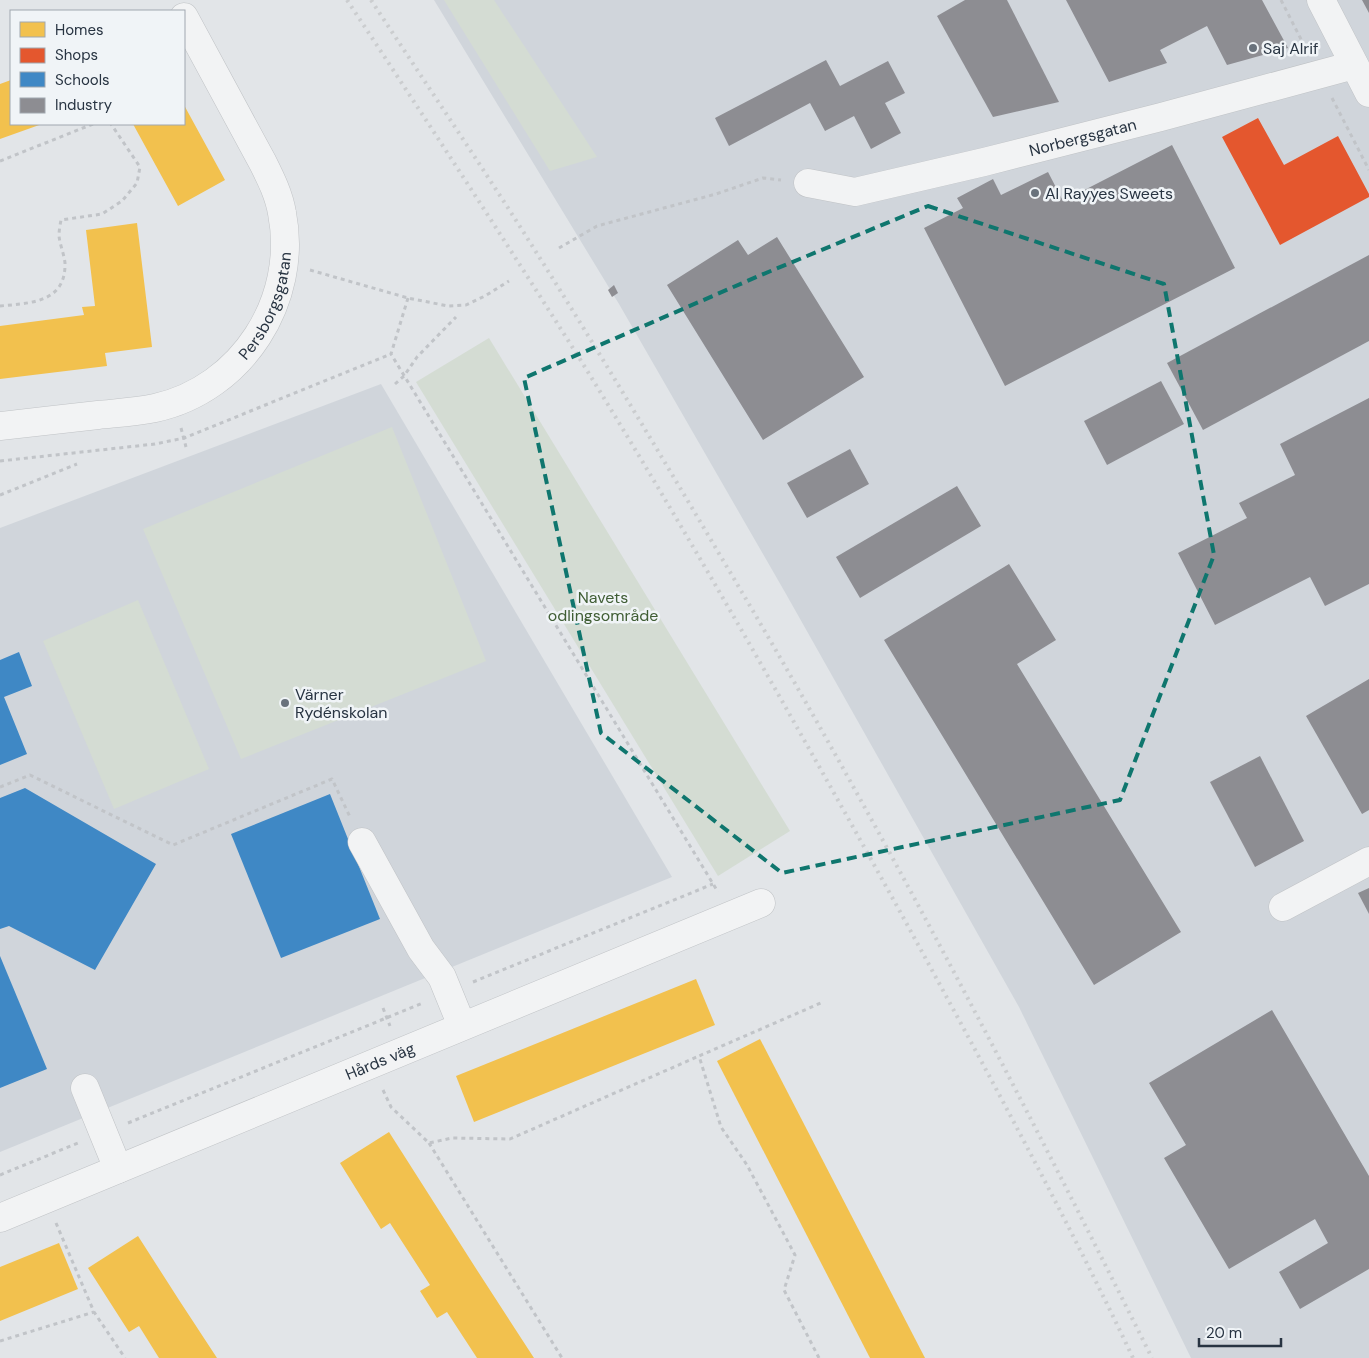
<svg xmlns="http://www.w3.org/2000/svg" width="1369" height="1358" font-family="'DM Sans',sans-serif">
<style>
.built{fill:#d0d5db}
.green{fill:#d4dcd3}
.homes{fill:#f2c14e}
.shops{fill:#e4572e}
.schools{fill:#3f88c5}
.industry{fill:#8d8d92}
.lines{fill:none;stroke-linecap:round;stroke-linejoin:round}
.minor-casing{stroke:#c0c3c6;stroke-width:29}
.path{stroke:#c1c4c8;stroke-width:3;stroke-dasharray:4 4;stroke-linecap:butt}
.minor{stroke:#f2f3f4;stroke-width:28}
.rail{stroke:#cbcdcf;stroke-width:4;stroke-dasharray:2.5 5;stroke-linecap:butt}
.marked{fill:none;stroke:#0f766e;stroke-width:4;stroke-dasharray:10 6;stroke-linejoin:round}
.poi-dot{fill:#69727c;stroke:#f0f4f7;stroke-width:2}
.labels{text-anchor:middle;stroke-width:5;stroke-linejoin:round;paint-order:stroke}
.poi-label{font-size:16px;fill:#283442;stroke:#f0f4f7;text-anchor:start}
.street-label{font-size:16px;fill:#283442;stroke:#f0f4f7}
.park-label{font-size:16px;fill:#405e35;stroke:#f0f4f7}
</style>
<rect width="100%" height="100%" fill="#e2e5e8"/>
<g class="built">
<polygon points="434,0 1369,0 1369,1358 1191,1358 1019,1007 786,594 619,304"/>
<polygon points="381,384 672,877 0,1152 0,528"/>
</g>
<g class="green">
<polygon points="444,0 494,0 597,157 550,171"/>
<polygon points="489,338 790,831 718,876 416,382"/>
<polygon points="392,427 486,661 241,759 143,529"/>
<polygon points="138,600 209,769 114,809 43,641"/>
</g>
<g class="homes">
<polygon points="11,80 11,124 42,124 0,139 0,84"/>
<polygon points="184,105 225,180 178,206 133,124 184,124"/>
<polygon points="137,223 152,347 105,353 107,366 0,379 0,326 84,315 82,307 95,306 86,230"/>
<polygon points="696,979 715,1025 474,1122 456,1076"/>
<polygon points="760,1039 925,1358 870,1358 717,1061"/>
<polygon points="389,1132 475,1267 534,1358 477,1358 447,1312 437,1318 420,1291 430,1285 390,1223 381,1229 340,1163"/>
<polygon points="138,1236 179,1300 217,1358 159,1358 139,1326 129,1332 88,1268"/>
<polygon points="59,1243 78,1289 0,1321 0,1267"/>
</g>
<polygon class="shops" points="1258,118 1284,165 1338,136 1369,194 1369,197 1280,245 1222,137"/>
<g class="schools">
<polygon points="19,652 32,686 4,697 27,754 0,765 0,660"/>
<polygon points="25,788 156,864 95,970 9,926 0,929 0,798"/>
<polygon points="330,794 380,919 281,958 231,834"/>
<polygon points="0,956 47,1069 0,1088"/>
</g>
<g class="industry">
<polygon points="965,0 1007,0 1059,102 993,117 937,16"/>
<polygon points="1066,0 1262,0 1288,48 1227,65 1207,26 1160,50 1167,63 1109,82"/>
<polygon points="1362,0 1369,0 1369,13"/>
<polygon points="826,60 840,86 888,61 905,93 885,103 901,133 871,149 854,116 825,131 810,103 729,146 715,118"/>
<polygon points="1172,145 1235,268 1005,386 924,228 963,208 957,198 993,179 1001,195 1048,172 1063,201"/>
<polygon points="777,237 864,377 763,440 667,285 738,240 748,255"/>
<polygon points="1369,255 1369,341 1203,430 1167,363"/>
<polygon points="614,285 618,293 612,297 608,290"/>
<polygon points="1161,381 1184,424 1107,465 1084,421"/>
<polygon points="1369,398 1369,584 1325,606 1310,577 1215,625 1178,553 1247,518 1239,503 1295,475 1280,444"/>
<polygon points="850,449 869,484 807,518 787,483"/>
<polygon points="957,486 981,526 860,598 836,557"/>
<polygon points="1009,564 1056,640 1017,664 1181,932 1094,985 884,640"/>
<polygon points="1369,679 1369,810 1362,814 1306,716"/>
<polygon points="1260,756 1304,841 1255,867 1210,782"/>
<polygon points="1369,888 1369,914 1358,893"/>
<polygon points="1272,1010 1369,1176 1369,1269 1300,1309 1279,1272 1328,1243 1315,1219 1229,1269 1164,1158 1186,1145 1149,1083"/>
</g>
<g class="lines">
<defs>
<g id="minor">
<polyline points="1321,0 1369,93"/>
<path id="s1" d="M 808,183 L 855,192 L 984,162 L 1161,117 L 1354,65"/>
<path id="s2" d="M 0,426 C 33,422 65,419 98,415 C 117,413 136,412 155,408 C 242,389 299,300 282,213 C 279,195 271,179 263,163 L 184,17"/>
<polyline points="362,842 421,949 442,977 462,1026"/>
<polyline points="1283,907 1369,861"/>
<polyline points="85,1088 118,1169"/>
<path id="s3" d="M 0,1218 L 761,903"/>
</g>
</defs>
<use href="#minor" class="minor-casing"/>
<g class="path">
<polyline points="1281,0 1307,51"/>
<polyline points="1332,98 1369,170"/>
<polyline points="0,161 93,124"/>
<polyline points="559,248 597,226 716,194 763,178 781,180"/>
<polyline points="310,270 408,298 448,306 466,305 485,296 509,281"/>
<polyline points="408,298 391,354 718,892"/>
<path d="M 0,306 C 30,303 66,303 65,263 C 64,254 60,245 59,236 C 59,231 60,225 61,220 L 102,214 L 122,201 L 137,183 L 140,167 L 111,124"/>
<polyline points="395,384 404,376 417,357 456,317"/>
<polyline points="181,428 186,447"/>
<polyline points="0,461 155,444 184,438 391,354"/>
<polyline points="0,495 77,464"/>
<polyline points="0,787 30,775 173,845 332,779 351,819"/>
<polyline points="473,982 713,884"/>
<polyline points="383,1008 390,1026"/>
<polyline points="383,1090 391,1107 429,1143 452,1138 510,1139 699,1056"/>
<polyline points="128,1123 423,1003"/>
<polyline points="429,1143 562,1358"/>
<polyline points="0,1175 78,1143"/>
<polyline points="56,1223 94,1312 125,1358"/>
<polyline points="0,1341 94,1312"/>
<polyline points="819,1358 784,1290 795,1255 747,1165 721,1127 699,1056 823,1002"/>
</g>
<use href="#minor" class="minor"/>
<g class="rail">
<path d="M 347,0 C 427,121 506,242 583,364 C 695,545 800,731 903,917 C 982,1062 1062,1208 1133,1358"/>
<path d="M 371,0 C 417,70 464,140 510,211 C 585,328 656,447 727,567 C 880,824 1018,1090 1152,1358"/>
</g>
</g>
<path class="marked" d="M 928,206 L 1164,284 L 1214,555 L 1120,800 L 782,873 L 601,733 L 524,378 L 761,275 Z"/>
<g class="poi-dot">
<circle cx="1253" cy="48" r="5"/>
<circle cx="1035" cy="193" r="5"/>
<circle cx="285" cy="703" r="5"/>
</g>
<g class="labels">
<g class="poi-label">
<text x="1263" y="54">Saj Alrif</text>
<text x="1045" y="199">Al Rayyes Sweets</text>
<text x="295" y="700">Värner<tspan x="295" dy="18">Rydénskolan</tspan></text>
</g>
<g class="street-label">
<text dy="6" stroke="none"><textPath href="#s1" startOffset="282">Norbergsgatan</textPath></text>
<text dy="6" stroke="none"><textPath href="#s2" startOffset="316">Persborgsgatan</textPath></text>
<text dy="6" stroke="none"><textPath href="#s3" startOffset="411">Hårds väg</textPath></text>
</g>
<g class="park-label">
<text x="603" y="603">Navets<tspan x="603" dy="18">odlingsområde</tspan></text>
</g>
</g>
<rect x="10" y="10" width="175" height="115" fill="#f0f4f7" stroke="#a0a7af"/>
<rect x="20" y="22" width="25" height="15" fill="#f2c14e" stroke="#a0a7af"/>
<text x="55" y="35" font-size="15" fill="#283442">Homes</text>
<rect x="20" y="48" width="25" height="15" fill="#e4572e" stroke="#a0a7af"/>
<text x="55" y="60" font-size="15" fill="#283442">Shops</text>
<rect x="20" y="72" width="25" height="15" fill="#3f88c5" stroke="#a0a7af"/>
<text x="55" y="85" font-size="15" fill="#283442">Schools</text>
<rect x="20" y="98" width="25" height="15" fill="#8d8d92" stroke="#a0a7af"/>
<text x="55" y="110" font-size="15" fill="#283442">Industry</text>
<path d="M1199 1338v8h82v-8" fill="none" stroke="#283442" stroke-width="2.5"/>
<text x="1206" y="1338" font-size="15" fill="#283442" stroke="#f0f4f7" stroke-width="4" paint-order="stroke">20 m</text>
</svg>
